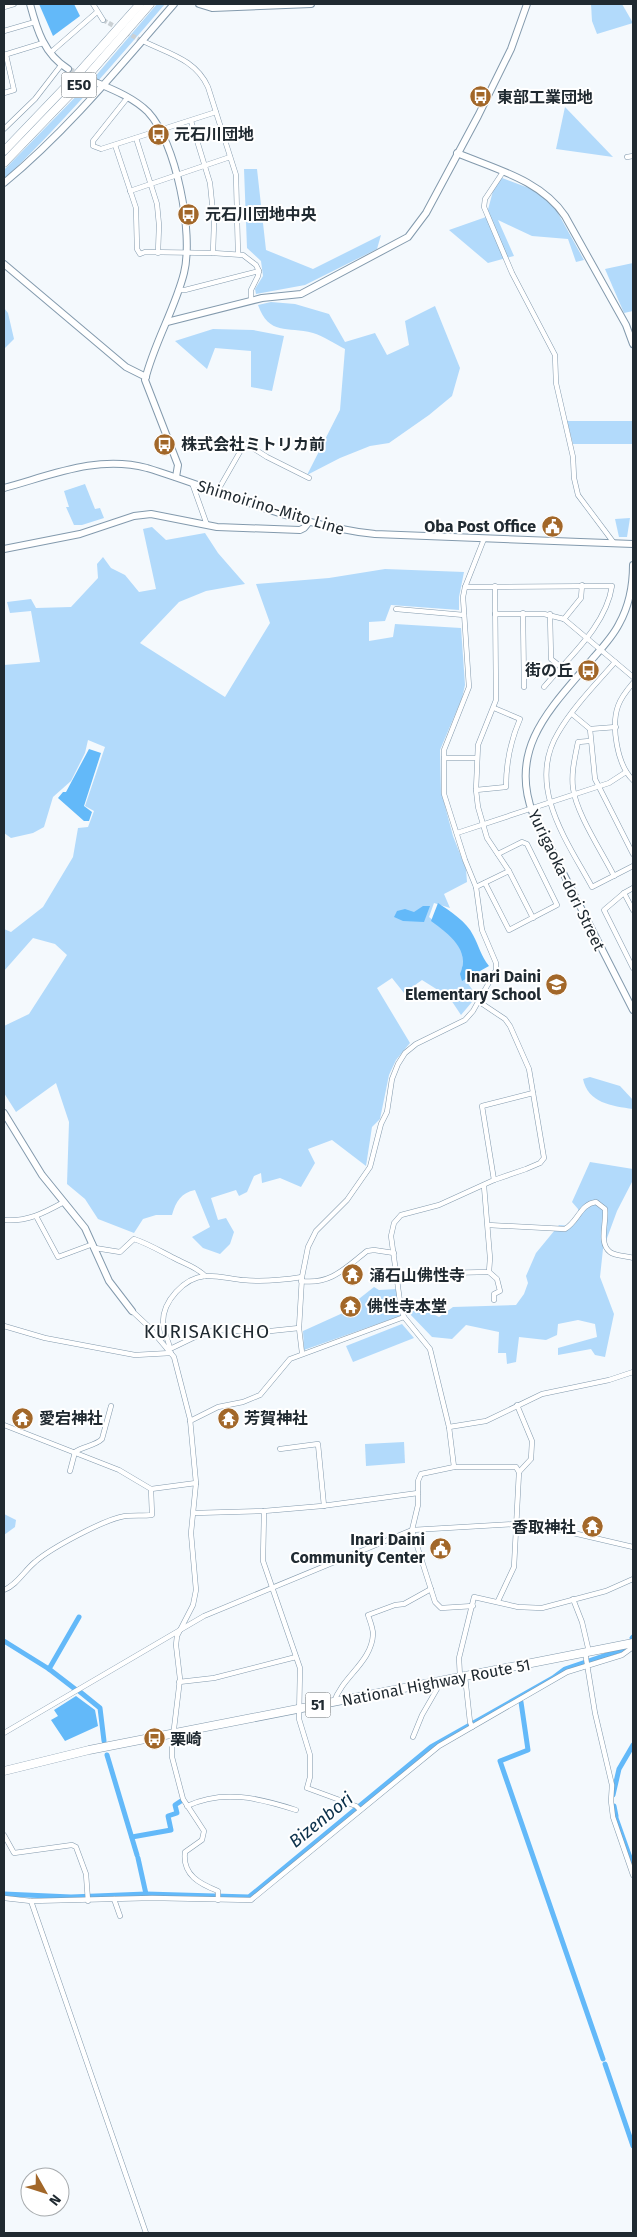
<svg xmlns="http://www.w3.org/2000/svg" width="637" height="2237" font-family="'Fira Sans','Noto Sans JP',sans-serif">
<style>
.green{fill:#b2dafb}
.water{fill:#63b9f9}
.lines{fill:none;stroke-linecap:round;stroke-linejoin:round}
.canal{stroke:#63b9f9;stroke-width:5}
.street-tunnel{stroke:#cad0d4;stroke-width:4.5;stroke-dasharray:4.5 2;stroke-linecap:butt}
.secondary-tunnel{stroke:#cad0d4;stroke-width:6;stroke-dasharray:6 3;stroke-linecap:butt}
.street-casing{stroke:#839aad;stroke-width:5.5}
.secondary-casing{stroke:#839aad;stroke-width:8}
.highway-casing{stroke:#839aad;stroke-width:9}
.street{stroke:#fff;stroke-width:4.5}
.secondary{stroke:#fff;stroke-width:6}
.highway{stroke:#fff;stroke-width:8}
.labels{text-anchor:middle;stroke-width:4;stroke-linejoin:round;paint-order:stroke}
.shield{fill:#fff;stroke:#636a6f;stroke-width:1}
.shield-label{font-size:15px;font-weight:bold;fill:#202a31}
.poi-label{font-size:16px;font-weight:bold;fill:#202a31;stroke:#fff;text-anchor:start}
.street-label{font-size:16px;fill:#202a31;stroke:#fff}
.water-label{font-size:18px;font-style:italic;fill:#0c314b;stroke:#fff}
.quarter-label{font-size:19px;letter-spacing:1px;fill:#202a31;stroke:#fff}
</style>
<rect width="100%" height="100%" fill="#f4f9fd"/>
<g class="green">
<path d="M 157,4 L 165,4 C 113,65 61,124 4,180 L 4,170 L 93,79 Z"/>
<polygon points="591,4 622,4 633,23 597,34 592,21"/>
<polygon points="565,107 613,157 556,149"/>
<polygon points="244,169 257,169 266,250 313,269 381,235 377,249 305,285 256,294 255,289 263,276 261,261 247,248"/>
<polygon points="497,176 537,191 553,204 584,260 576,262 568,239 532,236 498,220 514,256 488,263 449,230 486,217"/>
<polygon points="633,263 633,311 624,313 605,269"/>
<path d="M 271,302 L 295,304 L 329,314 L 345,342 L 375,333 L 387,355 L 409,345 L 405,321 L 435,306 L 460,368 L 452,396 L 429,415 L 389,443 L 370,446 L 340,458 L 307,475 L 340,410 L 345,349 C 335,344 323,336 313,333 C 287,326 269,336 258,305 Z"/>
<polygon points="4,308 8,313 14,339 4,349"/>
<polygon points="213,329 253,330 284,336 272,391 251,387 251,351 215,348 207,369 175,341"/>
<polygon points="567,421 633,421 633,444 573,444"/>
<polygon points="85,484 95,509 100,508 104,518 82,525 74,525 66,507 69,507 64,491"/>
<polygon points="630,518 627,537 619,537 615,519"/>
<path d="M 152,527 L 166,540 L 205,533 L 218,553 L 245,584 L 206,591 L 179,602 L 140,643 L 225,697 L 270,623 L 256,584 L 329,578 L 385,569 L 464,572 L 459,597 L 459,610 L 391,605 L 385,621 L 369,622 L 369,641 L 393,637 L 395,624 L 461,628 L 465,685 L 462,698 L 440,750 L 441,791 L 453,836 L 466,869 L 467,882 L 444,894 L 450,908 L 434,903 L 429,917 C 454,937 468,939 461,974 L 477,996 L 461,1015 L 449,997 L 422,980 L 404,993 L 392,978 L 377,988 L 410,1043 L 396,1060 L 389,1075 L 380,1119 L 372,1127 L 366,1166 L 332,1140 L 308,1149 L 315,1163 L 301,1187 L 280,1178 L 262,1183 L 261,1173 L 254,1176 L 247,1192 L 239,1196 L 236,1190 L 211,1198 L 218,1220 L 226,1218 L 234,1232 L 230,1244 L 220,1254 L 203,1248 L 192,1237 L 210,1227 L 195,1190 C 181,1193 176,1201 172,1215 L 156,1215 L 143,1219 L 134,1233 L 98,1219 L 85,1199 L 67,1184 L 69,1122 L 56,1083 L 16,1112 L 4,1093 L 4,1026 L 29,1014 L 67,955 L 55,944 L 33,938 L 4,971 L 4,929 L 11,932 L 43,907 L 73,857 L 78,828 L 88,827 L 94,811 L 85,806 L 105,747 L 88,740 L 85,753 L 71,781 L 53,797 L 44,827 L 33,833 L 11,838 L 4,833 L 4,665 L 40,662 L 31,611 L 10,613 L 7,602 L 31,599 L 36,608 L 71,607 L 98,578 L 97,564 L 103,557 L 111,568 L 125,575 L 139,592 L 156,589 L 143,529 Z"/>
<path d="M 590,1077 L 620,1086 L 633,1100 L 633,1109 C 612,1106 588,1103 583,1079 Z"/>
<polygon points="590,1162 633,1169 633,1180 617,1211 603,1249 600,1277 614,1314 605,1357 595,1355 591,1349 558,1355 558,1348 597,1337 595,1324 578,1320 558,1324 557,1335 546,1340 519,1337 516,1362 507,1364 506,1353 498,1353 499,1332 466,1325 452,1339 432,1337 408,1312 423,1309 439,1317 453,1307 516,1305 524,1294 528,1283 526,1276 536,1253 559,1225 573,1226 579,1218 578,1209 572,1202"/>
<polygon points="374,1287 379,1290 397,1289 400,1316 304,1350 303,1331 345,1312 347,1314 357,1311 359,1309 355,1302"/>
<polygon points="402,1324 414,1338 353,1362 346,1346"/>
<polygon points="404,1442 405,1463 366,1466 365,1444"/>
<polygon points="4,1514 16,1520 15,1527 4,1535"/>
</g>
<g class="water">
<polygon points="39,4 74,4 80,16 53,36"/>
<polygon points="89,749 101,753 84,806 92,812 89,821 84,821 58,798 63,792 66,792"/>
<path d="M 438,903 C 450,911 467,922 473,935 C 479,946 481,956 489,966 L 462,981 L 460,974 C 471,950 449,934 431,921 Z"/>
<polygon points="423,906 430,906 424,922 403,921 394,917 397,911 405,909 414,912"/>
<polygon points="76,1696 95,1710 98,1726 65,1741 51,1720 58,1716 54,1710"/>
</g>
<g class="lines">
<g class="canal">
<polyline points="632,1638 633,1637"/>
<polyline points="4,1641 49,1669 75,1689"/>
<polyline points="49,1669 79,1617"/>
<polyline points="79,1691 100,1708 104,1741"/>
<polyline points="521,1702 528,1750 500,1761 603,2059"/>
<polyline points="107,1755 137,1855"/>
<polyline points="613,1795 619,1769 633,1745"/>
<polyline points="614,1806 616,1816"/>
<polyline points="616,1818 633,1866"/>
<polyline points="132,1837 171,1830 168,1816 177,1813 175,1805 181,1801"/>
<polyline points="138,1858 146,1894"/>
<polyline points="4,1894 71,1897 146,1894 249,1897 431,1747 553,1678 565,1669 624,1649"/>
<polyline points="605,2064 633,2146"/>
</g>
<polyline class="street-tunnel" points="103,20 144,42"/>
<polyline class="secondary-tunnel" points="68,69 95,82"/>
<defs>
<g id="street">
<polyline points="93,4 103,20"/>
<polyline points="4,7 14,4"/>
<polyline points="4,31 35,22"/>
<path d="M 145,42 C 170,54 196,60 208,87 L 236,175 L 238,254"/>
<polyline points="50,53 97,12"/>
<polyline points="4,55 43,43"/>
<polyline points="4,93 14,90 6,55"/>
<polyline points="128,97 93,141 93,146 101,149 216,112"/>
<polyline points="191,121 210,183 214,223 213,253"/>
<polyline points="4,129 35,99 62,64"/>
<polyline points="136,138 157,204 159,225 158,253"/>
<polyline points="115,145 136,208 137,249 140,254 145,252 213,253 243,255 256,265 259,271 258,276 251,290 251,301"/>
<polyline points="627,157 633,156"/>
<polyline points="503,172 485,199 484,207 512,273 555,355 556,383 573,457 574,478 578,495 614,543"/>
<polyline points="130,191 230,157"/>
<polyline points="178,290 185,290 259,271"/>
<polyline points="192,483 207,525"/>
<polyline points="217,492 245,443 267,457 309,478"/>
<polyline points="495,586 496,700 478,745 476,790 478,807 487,838 509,871 533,918"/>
<path d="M 465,587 L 612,586 C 606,626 569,657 544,687"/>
<polyline points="396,609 464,615"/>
<polyline points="523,613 524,687"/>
<polyline points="495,614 544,614 564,619 633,677"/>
<polyline points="550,614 551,659 561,667"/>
<polyline points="564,619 581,598 582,585"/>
<path d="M 615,662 C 596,684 573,707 558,733 C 526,786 567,841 592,887 L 633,866"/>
<path d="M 633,683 C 627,690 621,697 618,706 C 611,726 617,765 633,780"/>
<polyline points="572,714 590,729 616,727"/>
<polyline points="590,729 595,779 633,854"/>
<path d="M 590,741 L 578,742 C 575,757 571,773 573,788 C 576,813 602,852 614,876"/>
<polyline points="444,758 476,758"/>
<path d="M 476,790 L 506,787 C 506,762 510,742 520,719 L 494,708"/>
<polyline points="457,833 609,783 626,772"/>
<polyline points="485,883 509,930 557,905 527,844 522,842 498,854"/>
<polyline points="476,887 509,871"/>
<polyline points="633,888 624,893 604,910 633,968"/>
<polyline points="624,893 633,910"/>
<polyline points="494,1180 482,1106 533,1093"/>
<polyline points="36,1216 58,1257 93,1244"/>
<path d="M 4,1220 C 27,1222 44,1213 64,1202"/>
<path d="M 488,1225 L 565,1229 C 578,1222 580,1204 596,1202 L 605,1209 C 607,1222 598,1243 610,1252 C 615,1256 627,1256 633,1258"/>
<path d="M 95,1248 L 120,1252 L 134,1239 C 149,1244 160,1251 174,1258 C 185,1264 197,1267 205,1276"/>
<polyline points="489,1272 497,1279 500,1291 494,1294 494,1300"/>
<polyline points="397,1274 489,1272 490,1258 484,1186"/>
<path d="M 301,1281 C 331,1285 345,1268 367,1251 L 374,1250 L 394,1253"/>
<path d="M 132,1311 L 148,1326 L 174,1357 L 190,1419 L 196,1483 L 191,1533 L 196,1590 L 193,1605 L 177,1636 L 176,1645 L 180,1679 L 172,1745 L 172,1757 L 183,1799 L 204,1831 L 202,1840 L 185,1852 C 182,1875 200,1884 218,1891 L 218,1900"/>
<polyline points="4,1326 45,1338 135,1355 171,1353"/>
<path d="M 170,1348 C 168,1340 163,1330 163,1322 C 163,1301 184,1278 205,1276 C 217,1275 231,1279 243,1280 C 262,1282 283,1280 302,1277"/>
<polyline points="168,1350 197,1336 215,1330 261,1332 299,1328"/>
<polyline points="302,1353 299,1328 302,1277 308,1247 316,1231 347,1200 370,1167 381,1124 387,1112 392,1079 398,1064 405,1053 416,1044 465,1020 473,1011 496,970 496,963 482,930 476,887 465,860 444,794 444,750 469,687 463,597 465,587 484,539"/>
<polyline points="517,1405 532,1441 531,1459 519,1472"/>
<polyline points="190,1421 218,1407 243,1402 260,1395 290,1359 404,1317"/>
<polyline points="4,1425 119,1470 151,1489 196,1483"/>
<polyline points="449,1427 486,1421 542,1394 609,1380 633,1372"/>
<polyline points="280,1449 318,1444 324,1506"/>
<path d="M 75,1452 C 83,1446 95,1446 102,1439 L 111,1406"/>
<polyline points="454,1467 449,1427 430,1349 404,1317 401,1309 391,1236 394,1223 401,1215 439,1205 494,1180 526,1169 540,1163 544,1158 529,1069 510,1026 505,1019 478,1001"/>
<polyline points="70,1471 75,1452"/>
<polyline points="264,1511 263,1561 300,1668 299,1719 310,1755 310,1777 307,1788 356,1806 360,1810"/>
<polyline points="195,1513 264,1511 322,1506 418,1493"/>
<path d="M 4,1590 C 17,1585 24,1571 35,1562 C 51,1548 105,1519 125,1516 C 134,1515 143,1516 152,1515 L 151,1489"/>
<polyline points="573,1599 582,1622 589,1652"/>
<polyline points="473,1606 441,1608 435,1602 412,1530 418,1505 418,1481 421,1474 454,1467 516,1467 519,1472 514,1567 498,1601"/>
<polyline points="585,1652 595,1713 612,1785 611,1801 613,1817 633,1875"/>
<polyline points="465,1676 470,1722 472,1727"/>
<polyline points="460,1677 459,1658 474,1597 518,1607 542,1608 606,1591 633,1579"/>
<polyline points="179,1682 214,1678 296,1657"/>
<path d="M 334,1702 C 342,1677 372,1662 373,1634 C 373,1628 370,1621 368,1615 L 395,1605 L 404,1604 L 431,1589"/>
<polyline points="4,1733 204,1616 412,1530 515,1524 539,1525 633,1547"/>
<polyline points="413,1737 422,1715 437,1689 438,1681"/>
<path d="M 187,1806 C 223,1789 259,1798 296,1810"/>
<polyline points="4,1835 14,1853 72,1845 76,1847 86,1874 88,1901"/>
<polyline points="4,1898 31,1901 152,1898 251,1900 439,1746 567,1672 622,1655 633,1647"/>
<polyline points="114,1899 120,1916"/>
<polyline points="31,1901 146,2233"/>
</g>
<g id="secondary">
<path d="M 30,4 C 37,30 44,54 68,69"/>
<polyline points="199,4 212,8 311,4"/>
<path d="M 95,82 C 114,90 134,98 148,112 C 176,142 194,233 184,273 C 175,309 154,343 145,380 L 178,465 L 176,477"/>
<path d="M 457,153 C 495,169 541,180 565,216 L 626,325 L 633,344"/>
<path d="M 4,183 C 67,131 120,66 174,4"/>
<polyline points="4,264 126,367 146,377"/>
<polyline points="167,322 262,298 301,294 408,237 426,213 478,116 511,49 527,4"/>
<path d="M 4,488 C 52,475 97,455 147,468 C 222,491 296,526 375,534 L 633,544"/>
<polyline points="4,549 80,534 134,516 151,514 217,527 300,530 304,528 309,522"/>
<path d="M 633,565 C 633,586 629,606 619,624 C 613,636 603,647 594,657 C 554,705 507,746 533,814 L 633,1010"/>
<polyline points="4,1113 42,1175 85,1228 109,1281 132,1311"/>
</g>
<g id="highway">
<polyline points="4,151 74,78 140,4"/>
<polyline points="4,163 82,82 150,4"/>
<polyline points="4,1771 89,1750 633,1643"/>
</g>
</defs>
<use href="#street" class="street-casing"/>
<use href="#secondary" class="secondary-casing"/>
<use href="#highway" class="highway-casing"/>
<use href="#street" class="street"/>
<use href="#secondary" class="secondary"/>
<use href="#highway" class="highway"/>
</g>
<defs>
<symbol id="bus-disc" viewBox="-11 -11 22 22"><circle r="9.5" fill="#a26729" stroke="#fff"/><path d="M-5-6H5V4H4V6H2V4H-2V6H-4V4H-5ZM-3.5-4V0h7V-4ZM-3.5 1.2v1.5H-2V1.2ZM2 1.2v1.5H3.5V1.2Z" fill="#fff"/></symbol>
<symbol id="civic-disc" viewBox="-11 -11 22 22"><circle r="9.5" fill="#a26729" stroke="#fff"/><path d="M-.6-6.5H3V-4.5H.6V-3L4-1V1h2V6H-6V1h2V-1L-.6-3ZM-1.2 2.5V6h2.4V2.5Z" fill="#fff"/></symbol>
<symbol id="school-disc" viewBox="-11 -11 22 22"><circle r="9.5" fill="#a26729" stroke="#fff"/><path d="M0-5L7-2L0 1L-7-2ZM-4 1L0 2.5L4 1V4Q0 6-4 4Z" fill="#fff"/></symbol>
<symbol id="temple-disc" viewBox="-11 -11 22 22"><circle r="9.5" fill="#a26729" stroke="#fff"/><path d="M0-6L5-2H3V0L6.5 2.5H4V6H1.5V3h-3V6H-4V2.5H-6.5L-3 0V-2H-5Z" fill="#fff"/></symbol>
</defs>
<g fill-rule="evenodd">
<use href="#bus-disc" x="468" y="84" width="25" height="25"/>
<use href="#bus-disc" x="146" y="122" width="25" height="25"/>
<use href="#bus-disc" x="176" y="202" width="25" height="25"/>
<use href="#bus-disc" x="152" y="432" width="25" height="25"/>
<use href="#civic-disc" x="540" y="514" width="25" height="25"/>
<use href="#bus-disc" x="576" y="658" width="25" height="25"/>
<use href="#school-disc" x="544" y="972" width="25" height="25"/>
<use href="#temple-disc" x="340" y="1262" width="25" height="25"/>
<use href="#temple-disc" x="338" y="1294" width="25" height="25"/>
<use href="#temple-disc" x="10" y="1406" width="25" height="25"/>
<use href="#temple-disc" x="216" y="1406" width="25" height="25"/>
<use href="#temple-disc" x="580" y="1514" width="25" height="25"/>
<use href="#civic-disc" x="428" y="1536" width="25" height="25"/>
<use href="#bus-disc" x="142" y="1726" width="25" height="25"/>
</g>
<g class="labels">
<g class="shield">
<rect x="61.5" y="72.5" width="35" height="25" rx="4"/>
<rect x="305.5" y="1692.5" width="25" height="25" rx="4"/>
</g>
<g class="shield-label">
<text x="79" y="90">E50</text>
<text x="318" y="1710">51</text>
</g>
<g class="poi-label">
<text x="497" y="103">東部工業団地</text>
<text x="174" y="140">元石川団地</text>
<text x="205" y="220">元石川団地中央</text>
<text x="181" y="450">株式会社ミトリカ前</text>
<text x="536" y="532" text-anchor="end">Oba Post Office</text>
<text x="573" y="676" text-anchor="end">街の丘</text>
<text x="541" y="982" text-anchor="end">Inari Daini<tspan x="541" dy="18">Elementary School</tspan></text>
<text x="369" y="1281">涌石山佛性寺</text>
<text x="367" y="1312">佛性寺本堂</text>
<text x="39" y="1424">愛宕神社</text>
<text x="244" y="1424">芳賀神社</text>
<text x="576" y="1533" text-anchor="end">香取神社</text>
<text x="425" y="1545" text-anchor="end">Inari Daini<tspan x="425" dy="18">Community Center</tspan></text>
<text x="170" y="1745">栗崎</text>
</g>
<g class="street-label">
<text transform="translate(271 507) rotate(17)" y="6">Shimoirino-Mito Line</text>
<text transform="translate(567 880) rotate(64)" y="6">Yurigaoka-dori Street</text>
<text transform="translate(436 1682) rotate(-11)" y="6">National Highway Route 51</text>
</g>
<g class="water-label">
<text transform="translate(321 1820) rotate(-39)" y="6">Bizenbori</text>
</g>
<g class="quarter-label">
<text x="207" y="1338">KURISAKICHO</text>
</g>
</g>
<rect width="637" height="2237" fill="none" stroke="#202a31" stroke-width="10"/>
<g transform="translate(45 2192) rotate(129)"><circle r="24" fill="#ffffff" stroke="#a6aaad"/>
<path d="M0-4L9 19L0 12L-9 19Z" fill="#a26729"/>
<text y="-8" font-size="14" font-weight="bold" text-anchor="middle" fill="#202a31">N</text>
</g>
</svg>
